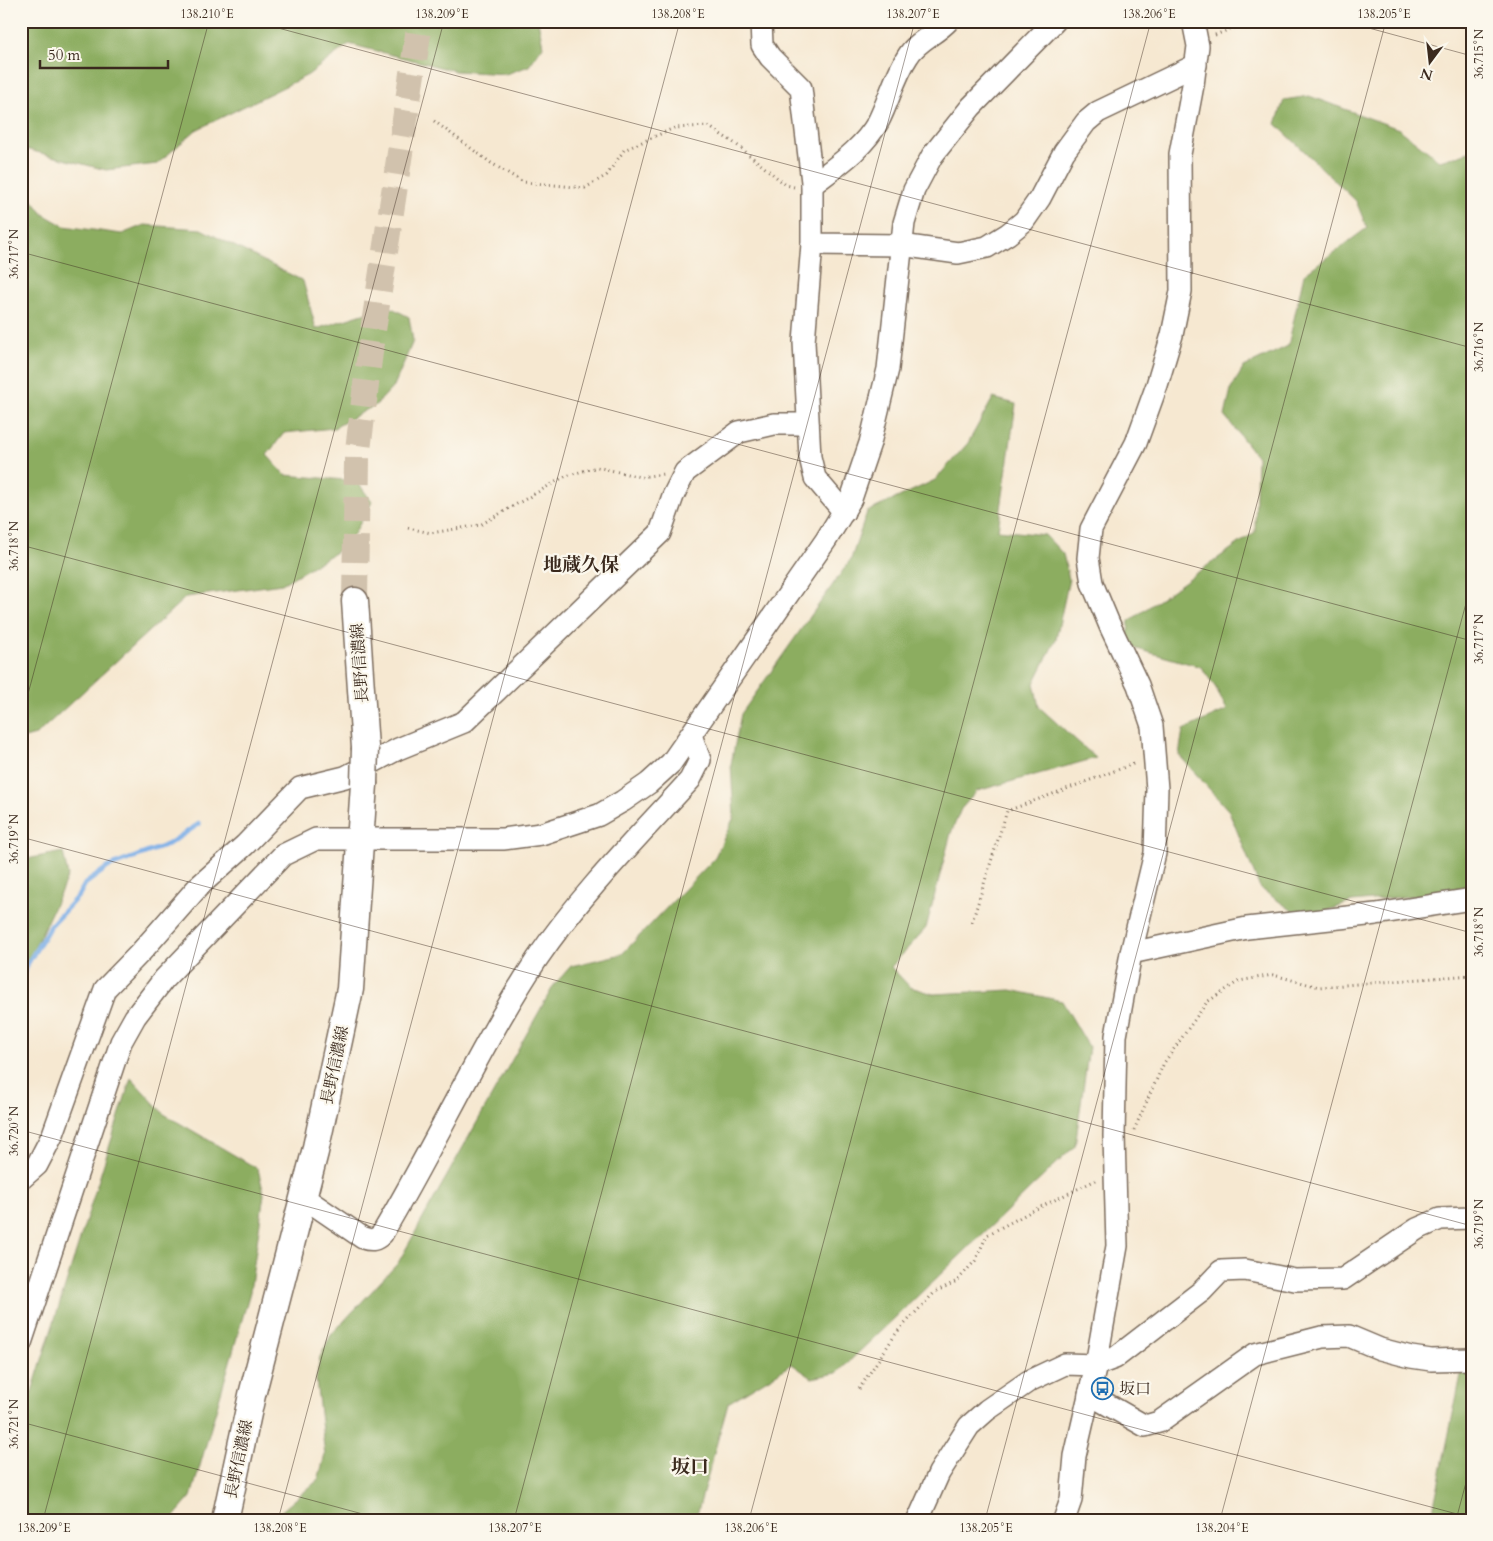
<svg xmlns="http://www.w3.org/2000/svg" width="1493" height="1541" font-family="Cardo,'Noto Serif JP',serif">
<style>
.forest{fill:#8cad61;stroke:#646c40}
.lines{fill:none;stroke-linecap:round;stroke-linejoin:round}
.stream{stroke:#7baee7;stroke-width:5}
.major-tunnel{stroke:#d1c2ad;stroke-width:26;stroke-dasharray:26 13;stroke-linecap:butt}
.minor-casing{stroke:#7c6c5d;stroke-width:24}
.major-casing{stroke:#7c6c5d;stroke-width:29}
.path{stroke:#7c6c5d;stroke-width:3;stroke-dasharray:1 4;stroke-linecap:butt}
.minor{stroke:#fff;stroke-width:21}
.major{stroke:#fff;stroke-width:26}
.major-bridge-casing{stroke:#7c6c5d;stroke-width:29;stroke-linecap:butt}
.major-bridge{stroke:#fff;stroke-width:26}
.ticks{fill:none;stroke:#3b2a1e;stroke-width:1;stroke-opacity:0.45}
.labels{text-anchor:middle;stroke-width:4.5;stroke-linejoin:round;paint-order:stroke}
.street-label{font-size:16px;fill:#3b2a1e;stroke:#fbf7ec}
.poi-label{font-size:16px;fill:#3b2a1e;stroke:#fbf7ec;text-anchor:start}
.quarter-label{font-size:19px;font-weight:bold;fill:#3b2a1e;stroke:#fbf7ec}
.neatline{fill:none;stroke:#3b2a1e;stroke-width:2}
.ticks-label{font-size:12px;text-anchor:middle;fill:#3b2a1e}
</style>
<rect width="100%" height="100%" fill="#fbf7ec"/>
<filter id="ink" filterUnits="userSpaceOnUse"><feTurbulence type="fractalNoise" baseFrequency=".02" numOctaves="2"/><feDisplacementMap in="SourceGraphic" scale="10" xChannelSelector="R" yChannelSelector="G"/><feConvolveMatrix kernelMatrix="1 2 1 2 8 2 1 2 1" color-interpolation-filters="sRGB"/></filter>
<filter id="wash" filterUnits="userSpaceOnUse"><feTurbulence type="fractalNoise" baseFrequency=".0096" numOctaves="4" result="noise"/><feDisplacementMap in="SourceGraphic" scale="20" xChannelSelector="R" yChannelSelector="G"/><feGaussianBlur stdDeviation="1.12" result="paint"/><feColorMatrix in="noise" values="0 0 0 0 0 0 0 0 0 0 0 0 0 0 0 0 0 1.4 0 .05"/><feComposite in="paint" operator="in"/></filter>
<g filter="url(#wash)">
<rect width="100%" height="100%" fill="#f6e8d1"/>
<g class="forest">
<polygon points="21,21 538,21 543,46 529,66 506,74 455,71 349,44 308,75 196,130 157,164 106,170 25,149 21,150"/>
<polygon points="1309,96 1399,129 1440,161 1472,151 1472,890 1352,902 1304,919 1260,888 1229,811 1179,755 1183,730 1227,710 1216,688 1201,667 1127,646 1129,621 1255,532 1257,457 1225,416 1231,389 1244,367 1288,346 1304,274 1367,228 1356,201 1276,124 1284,100"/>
<polygon points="21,185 43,214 64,226 122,234 144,225 201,229 303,281 316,329 388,306 409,317 413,341 394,386 377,404 334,428 284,433 267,455 285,475 357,481 372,502 348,545 282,584 186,597 36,735 21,739"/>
<polygon points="993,398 1016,404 998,530 1045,535 1063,554 1069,579 1056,639 1034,683 1039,707 1096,758 977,791 961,809 951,833 926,928 891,967 910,987 934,994 1011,990 1062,1001 1089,1047 1075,1146 837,1373 812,1378 792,1364 728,1403 698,1511 688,1520 271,1520 318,1480 325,1455 316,1380 320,1357 331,1335 398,1263 554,985 571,966 622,954 714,859 734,817 731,764 741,714 851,559 867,512 935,480 968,443"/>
<polygon points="63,852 68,876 24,971 21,981 21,860"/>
<polygon points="131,1078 164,1114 258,1169 264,1194 250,1292 191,1497 171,1520 21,1520 21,1426"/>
<polygon points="1472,1322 1472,1520 1431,1520"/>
</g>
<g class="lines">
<polyline class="stream" points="21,983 25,968 50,926 79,895 85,884 108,867 167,845 199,824"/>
</g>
</g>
<g filter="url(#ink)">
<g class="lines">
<polyline class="major-tunnel" points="355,601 357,458 371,344 420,21"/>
<defs>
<g id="minor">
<polyline points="761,21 762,45 770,57 801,88 812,182 812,244 901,245 958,253 987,247 1008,234 1024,221 1040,198 1064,152 1086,122 1098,112 1196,65"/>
<path d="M 812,185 C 835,167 863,149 878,122 C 889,101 894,77 908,56 C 917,41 936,34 948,21"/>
<polyline points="812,244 804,342 810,457 815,478 844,512"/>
<polyline points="1131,953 1247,928 1376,914 1472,899"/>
<polyline points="21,1179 37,1165 53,1134 105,989 141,952 198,887 245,845 300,788 345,777 398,749 464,722 660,533 673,496 685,472 739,432 774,424 808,424"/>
<path d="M 303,1197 L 363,1238 C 372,1241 376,1240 382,1234 C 436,1144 479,1047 537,959 C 581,894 637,838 690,780 L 700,760 L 691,735"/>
<polyline points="21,1343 121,1042 135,1017 164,979 283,855 316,839 503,839 541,834 599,815 623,801 649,783 671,763 826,540 851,499 870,443 888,369 904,223 914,190 932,156 971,107 1055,21"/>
<polyline points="1089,1394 1145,1426 1159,1422 1255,1354 1322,1337 1349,1336 1380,1349 1411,1357 1431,1360 1472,1359"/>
<polyline points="918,1520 939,1473 969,1426 987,1410 1029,1381 1065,1364 1096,1365 1115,1358 1202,1291 1221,1271 1245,1270 1295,1280 1343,1279 1417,1229 1440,1219 1472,1218"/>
<polyline points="1064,1520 1071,1500 1075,1456 1096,1365 1117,1246 1114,1136 1116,1036 1131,953 1155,853 1157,789 1152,726 1138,685 1110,626 1092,583 1088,558 1091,529 1136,443 1157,385 1172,335 1181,291 1180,154 1193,85 1198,46 1193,21"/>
</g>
<g id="major">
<polyline points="355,601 365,748"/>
<polyline points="225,1520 252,1395 315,1152 350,989 364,784"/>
</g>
</defs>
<use href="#minor" class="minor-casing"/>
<use href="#major" class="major-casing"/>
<g class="path">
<polyline points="1215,35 1252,21"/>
<polyline points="434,121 491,163 523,182 585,188 607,175 624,150 674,128 708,126 737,145 786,185 794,187"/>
<polyline points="408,528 431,533 480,525 566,476 597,467 640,477 664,474"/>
<polyline points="972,922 1007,811 1136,763"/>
<polyline points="1134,1130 1164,1063 1207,1002 1239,981 1273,975 1319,987 1472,975"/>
<polyline points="859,1389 897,1332 935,1292 957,1281 975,1261 987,1235 1032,1211 1098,1179"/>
</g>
<use href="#minor" class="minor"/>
<use href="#major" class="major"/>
<defs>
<polyline id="major-bridge" points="364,784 365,748"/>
</defs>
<use href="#major-bridge" class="major-bridge-casing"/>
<use href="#major-bridge" class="major-bridge"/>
</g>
</g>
<path class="ticks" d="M 252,21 L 1472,348M 1343,21 L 1472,56M 21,252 L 1472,641M 21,545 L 1472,933M 21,720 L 209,21M 21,837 L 1472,1226M 21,1130 L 1472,1518M 21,1422 L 385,1520M 43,1520 L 444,21M 278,1520 L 680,21M 514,1520 L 915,21M 749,1520 L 1151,21M 985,1520 L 1386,21M 1220,1520 L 1472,581M 1456,1520 L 1472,1460"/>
<defs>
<symbol id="bus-ring" viewBox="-11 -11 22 22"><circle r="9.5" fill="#fbf7ec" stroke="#1f6fb2" stroke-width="1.5"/><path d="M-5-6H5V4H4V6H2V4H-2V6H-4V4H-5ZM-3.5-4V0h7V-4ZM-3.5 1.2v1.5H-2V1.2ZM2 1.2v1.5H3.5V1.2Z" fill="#1f6fb2"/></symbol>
</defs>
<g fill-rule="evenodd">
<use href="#bus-ring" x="1090" y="1376" width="25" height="25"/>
</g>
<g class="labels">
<g class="street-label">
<text transform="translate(359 663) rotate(-94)" y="6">長野信濃線</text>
<text transform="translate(334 1065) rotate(-78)" y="6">長野信濃線</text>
<text transform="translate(238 1459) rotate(-78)" y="6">長野信濃線</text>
</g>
<g class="poi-label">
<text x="1119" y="1394">坂口</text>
</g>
<g class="quarter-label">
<text x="581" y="571">地蔵久保</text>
<text x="690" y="1473">坂口</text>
</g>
</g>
<rect width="1493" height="1541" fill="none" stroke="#fbf7ec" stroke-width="55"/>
<g transform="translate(1430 62) rotate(195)" stroke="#fbf7ec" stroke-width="4" paint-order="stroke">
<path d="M0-4L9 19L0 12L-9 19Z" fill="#3b2a1e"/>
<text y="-8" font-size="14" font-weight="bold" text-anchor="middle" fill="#3b2a1e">N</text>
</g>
<path d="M40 60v8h128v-8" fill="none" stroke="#3b2a1e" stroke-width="2.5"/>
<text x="48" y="60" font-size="15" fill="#3b2a1e" stroke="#fbf7ec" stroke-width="4" paint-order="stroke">50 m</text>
<rect x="28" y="28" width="1438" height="1486" class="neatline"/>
<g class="ticks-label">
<text x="207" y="18">138.210°E</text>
<text x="442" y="18">138.209°E</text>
<text x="678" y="18">138.208°E</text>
<text x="913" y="18">138.207°E</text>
<text x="1149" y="18">138.206°E</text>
<text x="1384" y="18">138.205°E</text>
<text transform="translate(1479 54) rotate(-90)" y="4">36.715°N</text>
<text transform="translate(14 254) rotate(-90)" y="4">36.717°N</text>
<text transform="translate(1479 347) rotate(-90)" y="4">36.716°N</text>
<text transform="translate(14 546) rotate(-90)" y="4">36.718°N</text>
<text transform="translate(1479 639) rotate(-90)" y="4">36.717°N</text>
<text transform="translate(14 839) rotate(-90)" y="4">36.719°N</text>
<text transform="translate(1479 932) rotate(-90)" y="4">36.718°N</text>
<text transform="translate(14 1131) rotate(-90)" y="4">36.720°N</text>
<text transform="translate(1479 1224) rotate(-90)" y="4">36.719°N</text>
<text transform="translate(14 1424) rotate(-90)" y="4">36.721°N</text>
<text x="44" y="1532">138.209°E</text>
<text x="280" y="1532">138.208°E</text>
<text x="515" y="1532">138.207°E</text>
<text x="751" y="1532">138.206°E</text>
<text x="986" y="1532">138.205°E</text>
<text x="1222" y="1532">138.204°E</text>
</g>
</svg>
